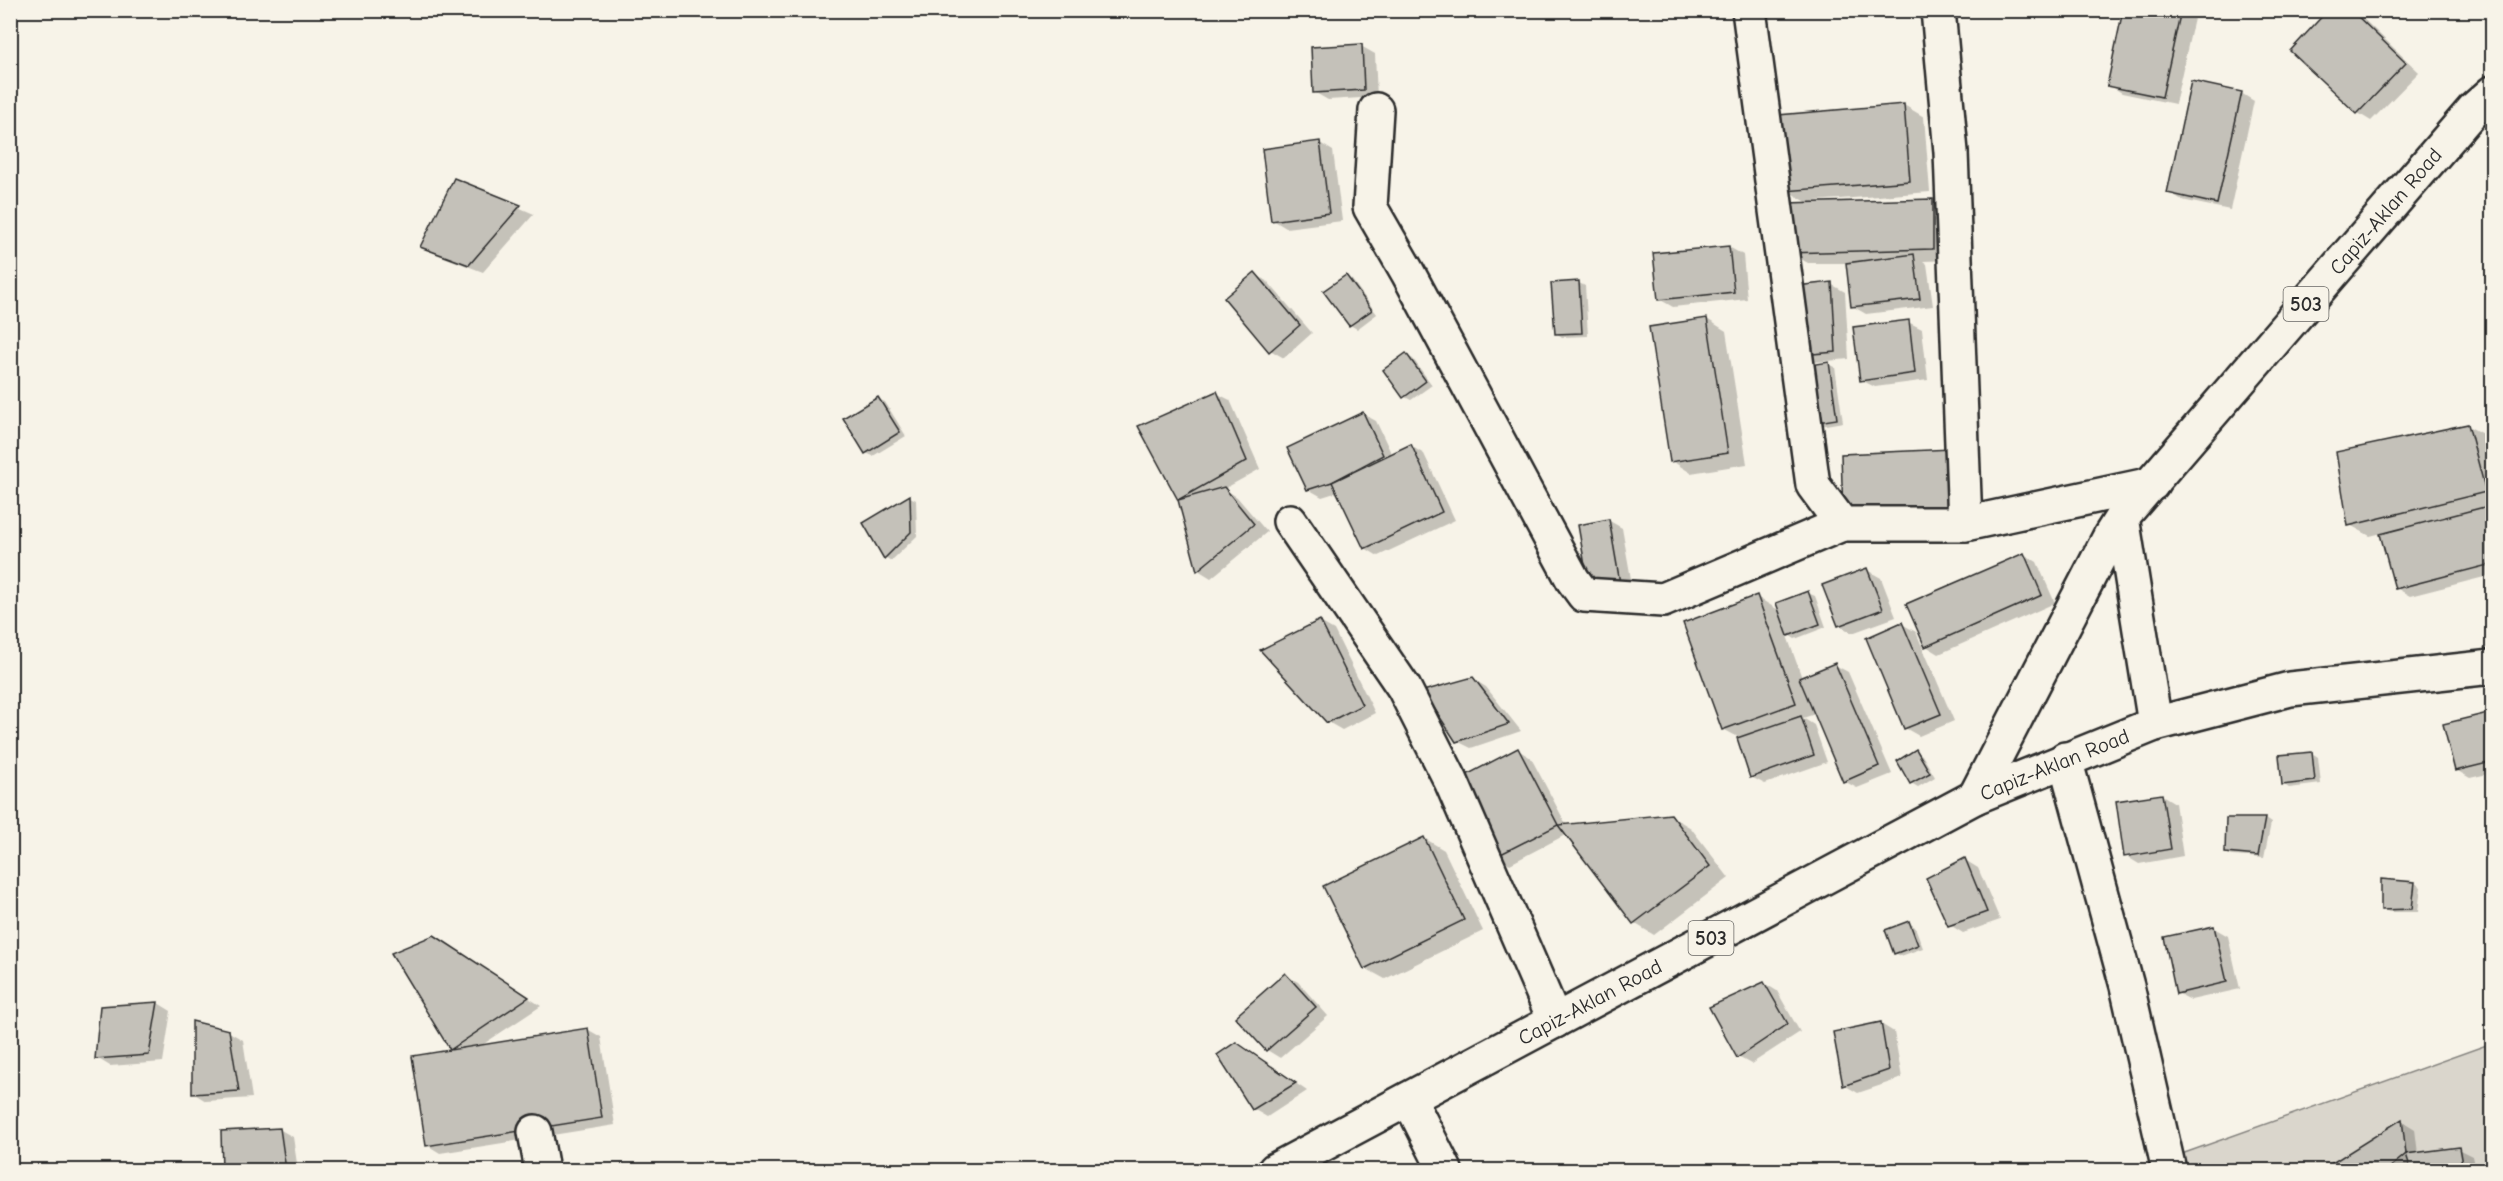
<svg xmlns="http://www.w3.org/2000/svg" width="2503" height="1181" font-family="'Comic Neue',sans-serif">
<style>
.green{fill:#dad6cc;stroke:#82807c;stroke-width:1.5}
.shadow{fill:#0003}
.building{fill:#c4c1b9;stroke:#2b2b2b;stroke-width:1.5}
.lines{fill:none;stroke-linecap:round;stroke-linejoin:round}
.minor-casing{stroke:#2b2b2b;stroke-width:38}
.major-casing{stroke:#2b2b2b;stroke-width:38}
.minor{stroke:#f7f3e8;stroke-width:33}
.major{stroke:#f7f3e8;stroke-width:33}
.labels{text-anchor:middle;stroke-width:4.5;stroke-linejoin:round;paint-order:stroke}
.shield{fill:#f7f3e8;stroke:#686764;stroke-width:1.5}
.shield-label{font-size:20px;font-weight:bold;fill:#2b2b2b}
.street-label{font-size:21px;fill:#2b2b2b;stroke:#f7f3e8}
</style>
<rect width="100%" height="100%" fill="#f7f3e8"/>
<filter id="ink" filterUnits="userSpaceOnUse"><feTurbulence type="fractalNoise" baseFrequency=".0167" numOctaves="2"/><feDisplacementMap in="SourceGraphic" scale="12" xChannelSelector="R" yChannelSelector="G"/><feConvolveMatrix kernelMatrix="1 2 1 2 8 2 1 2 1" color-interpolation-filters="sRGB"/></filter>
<g filter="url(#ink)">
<polygon class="green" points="2492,1043 2492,1170 2137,1170"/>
<g class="shadow">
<polygon points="2125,10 2189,10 2195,14 2175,104 2122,93 2109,85"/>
<polygon points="2330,10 2354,10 2419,72 2371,121 2358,113"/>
<polygon points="1361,46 1375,54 1377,97 1328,100 1314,92"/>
<polygon points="2241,93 2254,101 2230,210 2182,200 2169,192"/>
<polygon points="1904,105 1924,117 1930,192 1814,201 1814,204 1932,201 1952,212 1953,260 1923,261 1927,264 1933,306 1866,314 1852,306 1847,263 1808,263 1788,252 1810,204 1786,190"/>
<polygon points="1320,143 1333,151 1342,221 1286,228 1273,220"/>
<polygon points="455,180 534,214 483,272 436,254 422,246"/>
<polygon points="1729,247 1743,255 1747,299 1673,307 1659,299"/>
<polygon points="1255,274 1268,282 1312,333 1284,358 1270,350"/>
<polygon points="1346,277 1352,280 1377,314 1357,329 1350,325 1325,291"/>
<polygon points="1579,283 1585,286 1588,336 1562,337 1556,333"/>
<polygon points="1831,284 1845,292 1849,359 1815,362 1802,354"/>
<polygon points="1707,319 1726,331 1747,464 1691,473 1672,461"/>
<polygon points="1908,322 1922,329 1928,380 1875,387 1861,380"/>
<polygon points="1406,355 1413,359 1432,385 1411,400 1405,397"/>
<polygon points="1829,364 1835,367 1843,422 1820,426"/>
<polygon points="1216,393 1230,400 1260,469 1224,489 1237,497 1267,532 1211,578 1198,570 1179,500 1140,426"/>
<polygon points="878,399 885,402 906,436 873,456 866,453"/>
<polygon points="1363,414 1376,421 1392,455 1411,446 1424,454 1455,520 1378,556 1365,548 1338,492 1322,497 1308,489"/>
<polygon points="2468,426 2488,437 2492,456 2492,575 2410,596 2396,588 2382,533 2370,536 2350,525"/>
<polygon points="910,497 916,500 917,536 891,561 885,557 865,524"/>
<polygon points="1608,520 1622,528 1633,590 1604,595"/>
<polygon points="2024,554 2037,562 2055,603 1939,654 1926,646"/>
<polygon points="1867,570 1881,578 1896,617 1852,633 1839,625"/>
<polygon points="1808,593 1815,596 1826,627 1795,639 1786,633 1802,678 1835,665 1848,672 1892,774 1857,788 1844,781 1815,714 1803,718 1814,725 1827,762 1765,784 1751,777 1738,737 1723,729 1757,597 1780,611"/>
<polygon points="1320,622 1334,630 1375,713 1342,730 1328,722"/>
<polygon points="1902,624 1916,632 1954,721 1919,736 1905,728"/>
<polygon points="1473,679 1486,687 1521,731 1471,748 1457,741"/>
<polygon points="2492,713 2492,773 2470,778 2456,770 2445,725"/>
<polygon points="1518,750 1531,758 1567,826 1671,816 1691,828 1729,878 1654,935 1634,923 1567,834 1510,864 1496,856"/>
<polygon points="1916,751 1922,755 1935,777 1918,787 1911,783 1899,761"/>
<polygon points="2312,753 2318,757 2321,784 2289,788 2283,784"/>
<polygon points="2162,795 2175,803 2183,856 2139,864 2126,856"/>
<polygon points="2265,819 2271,823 2264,858 2232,856 2226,853 2228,820"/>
<polygon points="1424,838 1444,850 1483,931 1385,979 1365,968"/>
<polygon points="1965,860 1978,868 2000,920 1963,933 1950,925"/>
<polygon points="2382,881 2415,883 2421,887 2418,912 2389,912 2383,909"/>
<polygon points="1909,923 1915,927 1923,948 1901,956 1895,953"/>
<polygon points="2214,928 2228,936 2240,989 2191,1000 2177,993"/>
<polygon points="448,945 541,1006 479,1047 587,1029 601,1037 615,1125 440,1153 427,1145 452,1051 393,954"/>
<polygon points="1285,975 1298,982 1328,1016 1280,1058 1267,1050"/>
<polygon points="1764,983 1777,991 1800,1032 1751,1064 1738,1057"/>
<polygon points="158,1003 171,1011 163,1062 110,1066 97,1058 101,1007"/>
<polygon points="1881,1024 1894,1032 1902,1078 1858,1093 1844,1085"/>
<polygon points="229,1032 243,1040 252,1098 206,1101 193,1093"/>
<polygon points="1237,1044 1250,1052 1307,1091 1267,1117 1253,1109"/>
<polygon points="2402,1121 2415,1129 2418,1154 2458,1149 2472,1156 2475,1170 2412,1170 2412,1168 2409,1170 2323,1170"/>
<polygon points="279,1129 293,1137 298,1170 224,1170 223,1133"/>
</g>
<g class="building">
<polygon points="2123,10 2181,10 2162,97 2107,86"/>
<polygon points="2328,10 2351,10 2406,63 2357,114 2290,51"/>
<polygon points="1362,44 1364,90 1313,93 1311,47"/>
<polygon points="2191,81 2242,92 2217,204 2167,193"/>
<polygon points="1904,104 1910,181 1785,191 1778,115"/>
<polygon points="1320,141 1329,213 1271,221 1262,149"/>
<polygon points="454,178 521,205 469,265 420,247"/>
<polygon points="1933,199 1933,249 1786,253 1786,203"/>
<polygon points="1729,246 1734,292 1658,300 1653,253"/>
<polygon points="1914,254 1920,299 1851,307 1846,263"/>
<polygon points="1255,272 1300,325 1269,352 1224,298"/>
<polygon points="1346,275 1372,310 1349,326 1323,291"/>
<polygon points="1579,281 1582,333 1555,334 1551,283"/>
<polygon points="1832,282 1836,352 1801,355 1796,286"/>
<polygon points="1707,318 1728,453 1670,462 1649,327"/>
<polygon points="1909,320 1915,373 1860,381 1853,327"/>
<polygon points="1406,353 1426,381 1403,398 1383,370"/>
<polygon points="1829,362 1837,419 1812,423 1804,366"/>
<polygon points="1217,391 1247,461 1178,500 1138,426"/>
<polygon points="878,397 900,432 865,454 843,418"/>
<polygon points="1363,412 1383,455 1332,482 1307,490 1287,448"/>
<polygon points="2468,424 2486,492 2348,526 2336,452"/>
<polygon points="1411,444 1442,512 1364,549 1332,482"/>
<polygon points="1952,449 1954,509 1843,514 1841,454"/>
<polygon points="1224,487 1254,524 1197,571 1178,500"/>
<polygon points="910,495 911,532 884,559 863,523"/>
<polygon points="2492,505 2492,564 2395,589 2380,534"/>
<polygon points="1609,519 1620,583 1589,589 1578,525"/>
<polygon points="2024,553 2042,595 1925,647 1906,604"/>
<polygon points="1867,568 1883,609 1838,626 1822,585"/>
<polygon points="1808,591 1820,624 1788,636 1776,603"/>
<polygon points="1757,595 1796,703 1722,730 1683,623"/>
<polygon points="1320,620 1362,705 1327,723 1260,650"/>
<polygon points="1902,622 1941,714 1904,729 1866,638"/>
<polygon points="1835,663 1879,766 1843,782 1799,678"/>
<polygon points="1473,677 1509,724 1456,742 1423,691"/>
<polygon points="2492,712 2492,762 2455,771 2443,724"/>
<polygon points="1801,716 1814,755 1750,778 1737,738"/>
<polygon points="1518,748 1558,825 1495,857 1455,781"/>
<polygon points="1916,749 1930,773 1910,784 1897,761"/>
<polygon points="2312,752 2315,781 2282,785 2279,755"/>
<polygon points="2162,794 2171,849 2124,857 2116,801"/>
<polygon points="1671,814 1710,866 1633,924 1558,825"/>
<polygon points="2226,818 2265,818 2258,856 2225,853"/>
<polygon points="1424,837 1464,920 1364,969 1323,886"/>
<polygon points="1965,858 1987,912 1948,926 1926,878"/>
<polygon points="2381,879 2415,882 2412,909 2381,910"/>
<polygon points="1909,921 1918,945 1894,954 1885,930"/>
<polygon points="2214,926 2227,982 2176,994 2164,937"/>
<polygon points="434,935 529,997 450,1050 391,953"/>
<polygon points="1285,973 1316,1007 1266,1051 1235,1017"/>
<polygon points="1764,982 1788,1024 1737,1058 1709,1007"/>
<polygon points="158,1002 149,1055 95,1059 100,1006"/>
<polygon points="192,1021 229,1030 239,1091 192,1094"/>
<polygon points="1881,1022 1889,1070 1843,1086 1833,1032"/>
<polygon points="588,1028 602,1118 426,1146 412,1056"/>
<polygon points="1236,1042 1296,1083 1252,1110 1217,1055"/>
<polygon points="2402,1119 2406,1154 2387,1170 2321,1170"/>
<polygon points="280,1128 286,1170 222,1170 221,1131"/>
<polygon points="2459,1147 2463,1170 2411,1170 2406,1154"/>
</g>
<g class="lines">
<defs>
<g id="minor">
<polyline points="1749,10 1813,485 1842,524 1965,524 2152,484"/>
<polyline points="1938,10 1951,152 1965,524"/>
<polyline points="1376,110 1370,207 1408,273 1573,580 1584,595 1663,600 1842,524"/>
<polyline points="1290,521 1404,688 1451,781 1555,1021"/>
<polyline points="2065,759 2127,986 2169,1170"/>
<polyline points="1409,1099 1445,1170"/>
<polyline points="535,1132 542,1170"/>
</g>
<g id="major">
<polyline points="2122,517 2155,724"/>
<path id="s1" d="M 1975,797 L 2110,536 L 2122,517 L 2474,109 L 2492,93"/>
<path id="s2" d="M 1275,1170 L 1975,797 L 2155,724 L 2290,689 L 2492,667"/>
</g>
</defs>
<use href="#minor" class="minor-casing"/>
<use href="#major" class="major-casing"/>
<use href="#minor" class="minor"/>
<use href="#major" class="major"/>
</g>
</g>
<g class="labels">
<g class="shield">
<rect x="2283.5" y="287" width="45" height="34" rx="4.5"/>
<rect x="1688.5" y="921" width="45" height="34" rx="4.5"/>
</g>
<g class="shield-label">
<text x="2306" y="311">503</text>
<text x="1711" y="945">503</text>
</g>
<g class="street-label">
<text dy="7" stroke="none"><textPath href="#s1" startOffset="720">Capiz-Aklan Road</textPath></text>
<text dy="7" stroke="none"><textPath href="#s2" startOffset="879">Capiz-Aklan Road</textPath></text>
<text dy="7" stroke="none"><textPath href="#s2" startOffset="357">Capiz-Aklan Road</textPath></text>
</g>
</g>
<rect width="2503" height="1181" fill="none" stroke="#f7f3e8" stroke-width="36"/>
<rect x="18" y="18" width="2467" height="1145" fill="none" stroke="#2b2b2b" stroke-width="2" filter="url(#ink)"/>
</svg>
